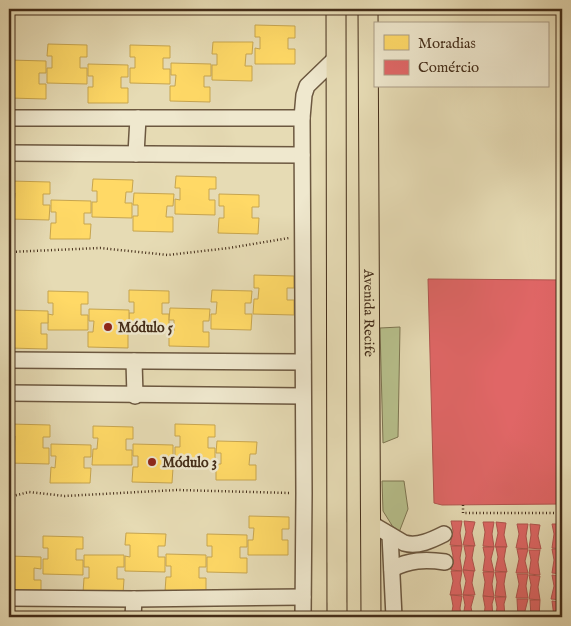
<svg xmlns="http://www.w3.org/2000/svg" width="571" height="626" font-family="'IM FELL English',serif">
<style>
.green{fill:#b7c08c;stroke:#7e7652}
.homes{fill:#ffd966;stroke:#c7a54f}
.shops{fill:#e06666;stroke:#b1554f}
.lines{fill:none;stroke-linecap:round;stroke-linejoin:round}
.minor-casing{stroke:#6c5840;stroke-width:18}
.major-casing{stroke:#442d19;stroke-width:21}
.path{stroke:#442d19;stroke-width:2.5;stroke-dasharray:1 2.5;stroke-linecap:butt}
.minor{stroke:#efe8ce;stroke-width:15}
.major{stroke:#e6dbb4;stroke-width:19}
.poi-dot{fill:#8f2418;stroke:#efe8ce;stroke-width:2}
.labels{text-anchor:middle;stroke-width:5;stroke-linejoin:round;paint-order:stroke}
.street-label{font-size:14px;fill:#442d19;stroke:#efe8ce}
.poi-label{font-size:14px;font-weight:bold;fill:#442d19;stroke:#efe8ce;text-anchor:start}
</style>
<rect width="100%" height="100%" fill="#e6dbb4"/>
<filter id="stains"><feTurbulence type="fractalNoise" baseFrequency=".004" numOctaves="4"/><feColorMatrix values="0 0 0 0 .2 0 0 0 0 .09 0 0 0 0 .02 0 0 0 .5 -.17"/></filter>
<radialGradient id="worn" r=".72"><stop offset=".6" stop-color="#630" stop-opacity="0"/><stop offset="1" stop-color="#630" stop-opacity=".3"/></radialGradient>
<g class="green">
<polygon points="400,327 398,437 383,443 380,328"/>
<polygon points="382,481 404,481 408,509 398,535 383,511"/>
</g>
<g class="homes">
<polygon points="255,25 295,26 295,38 288,38 288,49 295,49 295,64 255,64 255,48 260,49 260,37 255,37"/>
<polygon points="213,42 253,42 252,54 246,54 245,66 252,66 252,81 212,80 212,65 217,65 217,54 212,54"/>
<polygon points="48,44 87,45 87,57 80,57 80,68 87,68 87,84 47,83 47,68 52,68 52,56 47,56"/>
<polygon points="130,45 170,46 170,58 163,58 163,69 170,69 170,84 130,83 130,68 135,68 135,57 130,57"/>
<polygon points="9,60 46,61 46,73 39,73 39,84 46,84 46,99 9,98 11,72 9,72"/>
<polygon points="171,63 211,64 211,76 204,76 204,87 210,87 210,102 170,101 170,86 175,86 176,75 171,75"/>
<polygon points="88,64 128,65 128,77 121,77 121,88 128,88 128,103 88,103 88,87 93,87 93,76 88,76"/>
<polygon points="176,176 216,177 216,189 209,189 209,200 215,200 215,215 175,214 175,199 180,200 180,188 175,188"/>
<polygon points="93,179 133,180 132,192 126,192 125,203 132,203 132,218 92,217 92,202 97,202 97,191 92,191"/>
<polygon points="10,181 50,182 50,194 43,194 43,205 50,205 49,220 9,219 10,204 14,204 15,193 10,193"/>
<polygon points="134,193 174,194 173,206 167,206 166,217 173,217 173,232 133,231 133,216 138,216 138,205 133,205"/>
<polygon points="219,194 259,195 259,207 252,207 252,218 259,218 258,234 218,233 219,218 224,218 224,206 219,206"/>
<polygon points="51,200 91,201 91,213 84,213 84,224 91,224 90,239 50,239 51,223 56,223 56,212 51,212"/>
<polygon points="254,275 294,276 294,288 287,288 287,300 294,300 294,315 253,314 254,299 258,299 259,288 254,288"/>
<polygon points="129,290 169,291 169,303 162,303 162,314 169,314 169,329 129,328 129,313 134,313 134,302 129,302"/>
<polygon points="212,290 252,291 251,303 245,303 245,314 252,314 251,330 211,329 211,314 216,314 217,302 211,302"/>
<polygon points="48,291 88,292 88,304 81,304 81,315 88,315 88,330 48,330 48,314 53,315 53,303 48,303"/>
<polygon points="170,308 210,309 209,321 203,321 203,332 209,332 209,347 169,346 169,331 174,331 174,320 169,320"/>
<polygon points="89,309 129,310 129,322 122,322 122,333 128,333 128,348 88,347 88,332 93,332 94,321 89,321"/>
<polygon points="9,310 48,311 48,323 41,323 41,334 47,334 47,349 9,348 9,333 12,333 13,322 9,322"/>
<polygon points="10,424 50,425 50,437 43,437 43,448 49,448 49,464 9,463 10,448 14,448 15,436 10,436"/>
<polygon points="175,424 215,425 215,437 208,437 208,448 215,448 215,463 175,462 175,447 180,447 180,436 175,436"/>
<polygon points="93,426 133,427 133,439 126,439 126,450 132,450 132,465 92,465 93,449 97,449 98,438 93,438"/>
<polygon points="217,441 257,442 256,454 250,454 249,465 256,465 256,480 216,480 216,464 221,464 221,453 216,453"/>
<polygon points="51,444 91,445 91,457 84,457 84,468 91,468 90,483 50,483 51,467 55,468 56,456 51,456"/>
<polygon points="133,444 173,445 173,457 166,457 166,468 173,468 172,483 132,482 133,467 138,467 138,456 133,456"/>
<polygon points="249,516 289,517 289,529 282,529 282,540 288,540 288,555 248,555 248,540 253,540 254,528 249,528"/>
<polygon points="126,533 166,534 165,546 158,546 158,557 165,557 165,572 125,571 125,556 130,557 130,545 125,545"/>
<polygon points="207,534 247,535 247,547 240,547 240,558 247,558 247,573 207,572 207,557 212,557 212,546 207,546"/>
<polygon points="43,536 83,537 83,549 76,549 76,560 83,560 83,575 43,574 43,559 48,559 48,548 43,548"/>
<polygon points="166,554 206,555 206,567 199,567 199,578 206,578 206,593 165,592 166,577 171,577 171,566 166,566"/>
<polygon points="84,555 124,555 124,567 117,567 117,579 124,579 123,594 83,593 84,578 89,578 89,567 84,567"/>
<polygon points="9,556 41,557 41,569 34,568 34,580 41,580 41,595 9,594"/>
</g>
<g class="shops">
<polygon points="428,279 562,280 562,504 442,505 434,503"/>
<polygon points="451,521 462,521 460,533 462,546 450,545 453,531"/>
<polygon points="464,521 475,522 472,533 475,546 463,545 466,532"/>
<polygon points="483,522 494,522 492,534 494,547 483,546 485,532"/>
<polygon points="496,522 506,523 504,535 507,547 495,547 498,533"/>
<polygon points="517,524 528,524 526,536 528,549 516,548 519,534"/>
<polygon points="530,524 540,525 538,536 541,549 529,548 531,535"/>
<polygon points="552,524 562,524 561,536 562,549 552,548 554,534"/>
<polygon points="451,546 462,546 460,558 462,571 451,570 453,556"/>
<polygon points="464,546 474,546 472,558 475,571 463,570 466,556"/>
<polygon points="483,547 494,547 491,559 494,572 483,571 485,557"/>
<polygon points="496,547 506,547 504,559 507,572 495,571 498,557"/>
<polygon points="517,549 528,549 525,561 528,573 516,573 519,559"/>
<polygon points="552,549 562,549 561,561 562,574 552,573 554,560"/>
<polygon points="529,550 540,550 538,562 540,575 529,574 531,560"/>
<polygon points="463,570 474,571 472,583 475,595 463,595 466,581"/>
<polygon points="451,571 462,571 460,583 462,595 450,595 453,581"/>
<polygon points="483,572 494,572 492,584 494,597 483,596 485,582"/>
<polygon points="495,572 506,572 504,584 506,597 495,596 497,582"/>
<polygon points="517,574 528,574 526,586 528,598 516,598 519,584"/>
<polygon points="529,575 540,576 538,587 540,600 529,599 531,585"/>
<polygon points="552,575 562,576 561,587 562,600 551,599 554,586"/>
<polygon points="451,595 462,596 460,608 461,617 451,617 453,606"/>
<polygon points="463,595 474,596 471,607 473,617 463,617 465,605"/>
<polygon points="483,596 494,597 492,604 493,617 484,617 485,607"/>
<polygon points="495,597 506,597 504,604 505,617 496,617 497,607"/>
<polygon points="517,599 528,599 525,611 526,617 518,617"/>
<polygon points="530,600 540,600 539,617 531,617"/>
<polygon points="552,601 562,602 561,617 554,617"/>
</g>
<g class="lines">
<defs>
<g id="minor">
<polyline points="9,118 302,118"/>
<polyline points="9,153 302,155"/>
<polyline points="136,154 138,118"/>
<polyline points="9,360 303,362"/>
<polyline points="134,361 135,396"/>
<polyline points="9,393 303,396"/>
<path d="M 370,523 L 404,543 C 418,547 432,540 444,534"/>
<polyline points="390,535 394,617"/>
<path d="M 392,569 C 409,560 425,559 445,562"/>
<polyline points="9,598 134,599 303,597"/>
<polyline points="133,617 134,599"/>
<polyline points="303,617 304,493 302,118 304,95 307,86 337,57"/>
</g>
<g id="major">
<polyline points="336,9 337,617"/>
<path id="s1" d="M 368,9 L 371,617"/>
</g>
</defs>
<use href="#minor" class="minor-casing"/>
<use href="#major" class="major-casing"/>
<g class="path">
<polyline points="9,252 100,248 168,255 229,248 289,238"/>
<polyline points="9,497 29,492 65,496 177,490 290,493"/>
<polyline points="463,505 463,513 562,513"/>
</g>
<use href="#minor" class="minor"/>
<use href="#major" class="major"/>
</g>
<g class="poi-dot">
<circle cx="108" cy="327" r="5"/>
<circle cx="152" cy="462" r="5"/>
</g>
<g class="labels">
<g class="street-label">
<text dy="5" stroke="none"><textPath href="#s1" startOffset="304">Avenida Recife</textPath></text>
</g>
<g class="poi-label">
<text x="118" y="332">Módulo 5</text>
<text x="162" y="467">Módulo 3</text>
</g>
</g>
<rect width="571" height="626" fill="none" stroke="#e6dbb4" stroke-width="30"/>
<rect x="10" y="10" width="551" height="606" fill="none" stroke="#442d19" stroke-width="2.5"/>
<rect x="15" y="15" width="541" height="596" fill="none" stroke="#442d19"/>
<rect x="374" y="22" width="175" height="65" fill="#efe8ce" stroke="#ab9d86"/>
<rect x="384" y="35" width="25" height="15" fill="#ffd966" stroke="#ab9d86"/>
<text x="418" y="48" font-size="15" fill="#442d19">Moradias</text>
<rect x="384" y="60" width="25" height="15" fill="#e06666" stroke="#ab9d86"/>
<text x="418" y="72" font-size="15" fill="#442d19">Comércio</text>
<rect width="100%" height="100%" filter="url(#stains)"/>
<rect width="100%" height="100%" fill="url(#worn)"/>
</svg>
